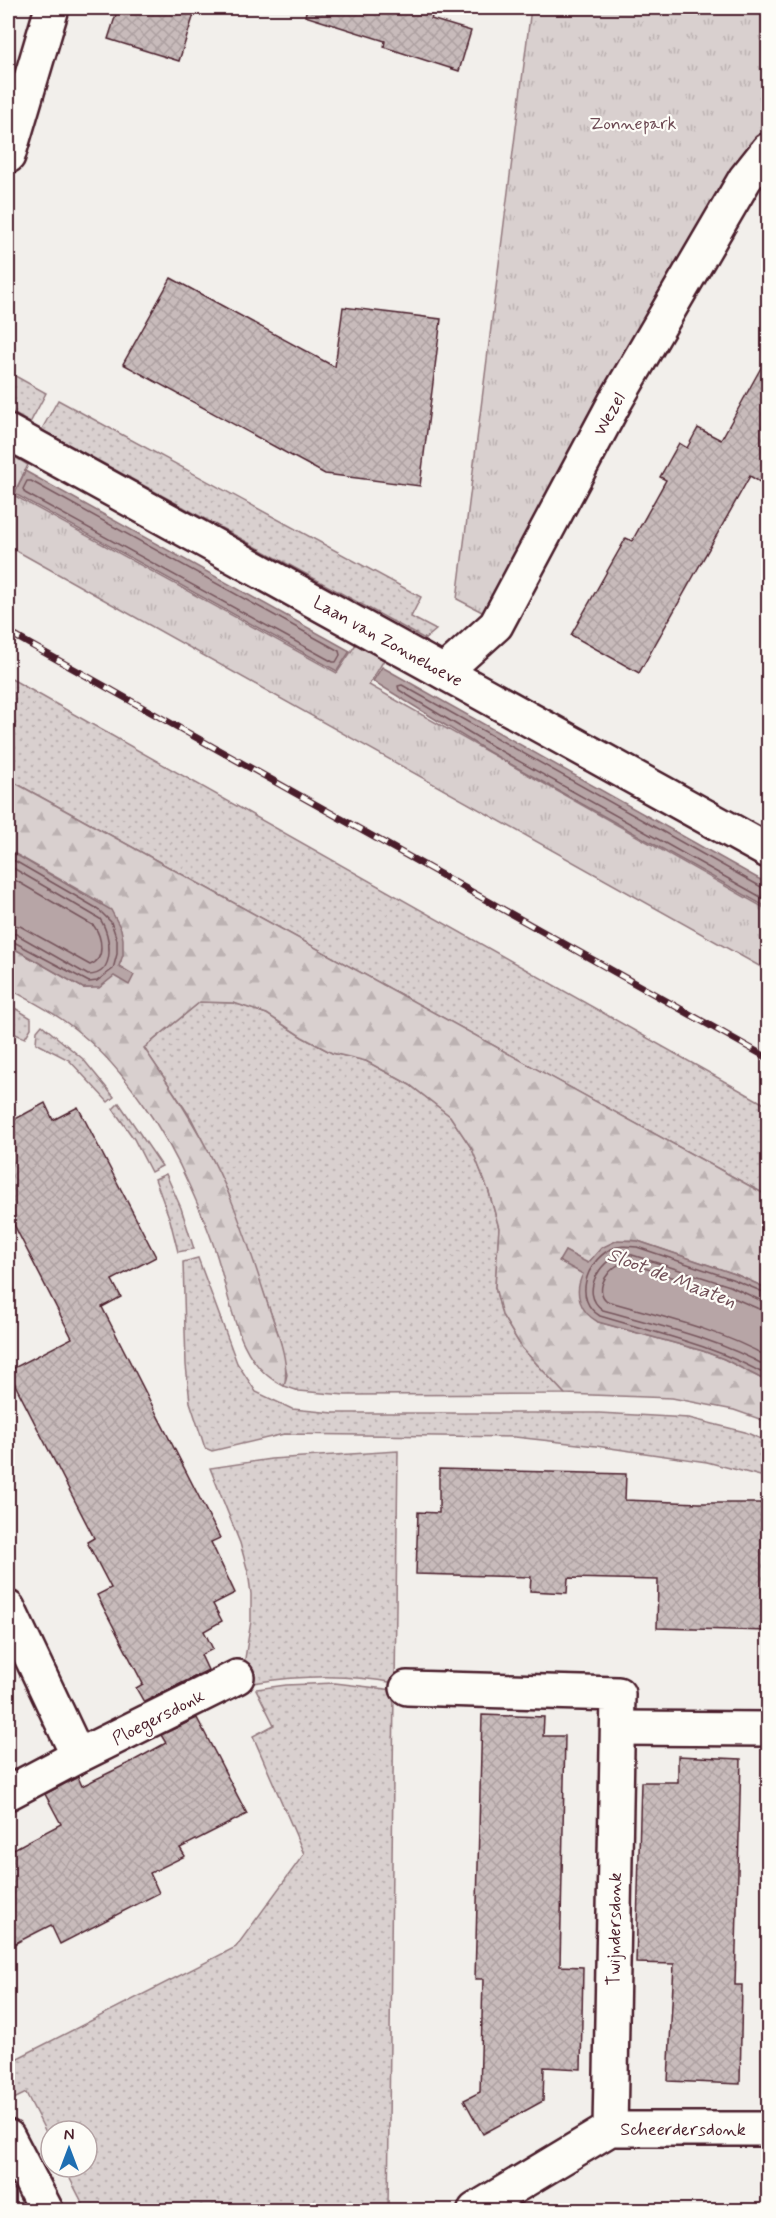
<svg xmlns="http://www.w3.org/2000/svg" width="776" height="2218" font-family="Mynerve,sans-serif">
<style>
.grass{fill:url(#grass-dots);stroke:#92787d;stroke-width:1.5}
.forest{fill:url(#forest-firs);stroke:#92787d;stroke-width:1.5}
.park{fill:url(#park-tufts);stroke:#92787d;stroke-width:1.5}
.water{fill:#b7a5a6;stroke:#8b6f75;stroke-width:1.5}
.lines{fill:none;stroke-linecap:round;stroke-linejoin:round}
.shore{stroke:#76555c;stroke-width:1.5}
.building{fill:url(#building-cross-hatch);stroke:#4a1f2b;stroke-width:1.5}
.minor-casing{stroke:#4a1f2b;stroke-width:38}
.minor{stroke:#fdfcf7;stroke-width:33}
.rail-casing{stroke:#4a1f2b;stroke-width:7}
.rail{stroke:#fdfcf7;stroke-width:4.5;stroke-dasharray:14;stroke-linecap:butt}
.labels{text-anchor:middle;stroke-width:4.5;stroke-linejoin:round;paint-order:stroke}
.park-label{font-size:18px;fill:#6e4b54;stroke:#fdfcf7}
.street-label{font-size:18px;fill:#4a1f2b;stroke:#fdfcf7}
.water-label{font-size:20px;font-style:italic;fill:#704e56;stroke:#fdfcf7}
</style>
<defs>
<pattern id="grass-dots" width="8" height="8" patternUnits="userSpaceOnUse" patternTransform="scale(1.5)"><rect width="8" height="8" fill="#d9d0cf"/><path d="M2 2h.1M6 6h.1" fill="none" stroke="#bcb2b2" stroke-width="1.8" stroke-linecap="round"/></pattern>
<pattern id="forest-firs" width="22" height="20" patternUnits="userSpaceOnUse" patternTransform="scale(1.5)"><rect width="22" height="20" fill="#d9d0cf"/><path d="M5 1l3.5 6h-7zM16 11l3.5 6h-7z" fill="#bcb2b2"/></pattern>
<pattern id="park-tufts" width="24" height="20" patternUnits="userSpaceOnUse" patternTransform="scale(1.5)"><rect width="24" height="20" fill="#d9d0cf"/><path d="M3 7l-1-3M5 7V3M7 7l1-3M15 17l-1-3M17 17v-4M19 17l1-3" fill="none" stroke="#bcb2b2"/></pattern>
<pattern id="building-cross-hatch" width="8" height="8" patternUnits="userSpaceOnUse" patternTransform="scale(1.5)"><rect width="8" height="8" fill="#c8bbbb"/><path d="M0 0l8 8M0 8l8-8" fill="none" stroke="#ada0a1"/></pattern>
</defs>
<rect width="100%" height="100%" fill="#f2efeb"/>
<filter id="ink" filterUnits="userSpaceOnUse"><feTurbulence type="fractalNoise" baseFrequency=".0167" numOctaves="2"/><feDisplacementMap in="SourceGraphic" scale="12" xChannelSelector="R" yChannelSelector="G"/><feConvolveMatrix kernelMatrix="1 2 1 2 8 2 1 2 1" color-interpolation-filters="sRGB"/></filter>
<g filter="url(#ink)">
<g class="grass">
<polygon points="8,372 46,393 30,423 8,410"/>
<polygon points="58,400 421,597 411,617 436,630 425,639 44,431 42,429"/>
<polygon points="8,677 768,1106 768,1196 8,779"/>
<polygon points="200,1002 234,1003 267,1014 302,1037 332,1053 366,1061 410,1085 450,1116 472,1149 489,1192 499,1228 495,1287 502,1315 522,1348 565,1394 345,1395 299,1391 284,1386 287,1375 279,1336 227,1190 191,1118 144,1048"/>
<polygon points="8,1004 31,1018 31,1028 25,1038 8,1031"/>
<polygon points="42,1025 83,1059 114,1097 108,1102 69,1060 36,1043 37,1031"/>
<polygon points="119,1103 162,1166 151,1172 134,1139 113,1109"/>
<polygon points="166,1174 181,1208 194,1249 178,1252 170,1220 155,1179"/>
<polygon points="198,1258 237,1363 256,1392 292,1409 334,1413 599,1413 689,1418 745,1432 768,1442 768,1478 707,1462 596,1446 515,1437 284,1434 212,1451 205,1448 190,1402 186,1365 183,1262"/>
<path d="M 398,1451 L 395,1683 C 347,1674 301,1675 253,1683 L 244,1665 L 251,1621 L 251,1594 L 248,1572 L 240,1543 L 210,1468 L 271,1459 Z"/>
<polygon points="335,1683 394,1690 388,2210 86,2210 64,2167 87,2167 87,2131 51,2131 51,2142 26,2093 14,2099 8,2086 8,2063 236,1947 304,1854 253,1736 274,1725 256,1689 286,1685"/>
</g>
<path class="forest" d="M 8,779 L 768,1196 L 768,1289 L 735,1274 L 638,1241 C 615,1238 602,1245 588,1264 L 565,1251 L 560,1261 L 583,1274 L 598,1322 L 703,1351 L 724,1359 L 768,1382 L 768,1422 L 734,1410 L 672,1398 L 565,1394 L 522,1348 L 502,1315 L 495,1287 L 499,1228 L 489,1192 L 472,1149 L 450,1116 L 410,1085 L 366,1061 L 332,1053 L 302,1037 L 267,1014 L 234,1003 L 200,1002 L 144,1048 C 175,1093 205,1139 227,1190 C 243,1226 255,1265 267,1302 C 275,1326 291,1362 284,1386 C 235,1364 231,1298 216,1253 C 209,1230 199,1207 189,1185 C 167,1134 124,1069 81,1034 C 59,1015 33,1002 8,988 L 8,945 L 83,988 C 103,990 113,977 121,961 L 102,903 L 8,850 Z"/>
<g class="park">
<polygon points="531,8 768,8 768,133 741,166 484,613 457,599"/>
<polygon points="8,453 28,465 13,495 337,673 356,644 384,660 369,685 768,910 768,971 8,546"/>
</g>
<g class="water">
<polygon points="25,471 350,651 337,671 15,494"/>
<polygon points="382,667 768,884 768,908 489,752 373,681"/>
<polygon points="8,850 111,910 121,929 123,939 123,955 119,966 134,975 129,985 114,976 99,988 83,988 8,945"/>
<path d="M 618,1240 L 638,1241 L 735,1274 L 768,1289 L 768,1382 L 724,1359 L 703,1351 L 598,1322 C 580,1312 573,1293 583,1274 L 559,1261 L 565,1251 L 588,1263 L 601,1248 Z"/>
</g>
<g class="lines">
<g class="shore">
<polygon points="27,481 31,481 339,651 340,655 336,662 333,662 25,493 23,489"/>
<polyline points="8,857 98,909 111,922 117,940 117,954 113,969 97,981 89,982 12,941 8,940"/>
<path d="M 8,865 L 100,919 C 111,935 117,975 88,975 L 16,934 L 8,933"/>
<path d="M 8,876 L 94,926 C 102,937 106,959 90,965 L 20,926 L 8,924"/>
<polyline points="768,889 763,888 402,685 398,686 399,690 492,746 768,901"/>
<path d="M 768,1294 L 732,1279 L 637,1247 C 627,1246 618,1245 609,1250 C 586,1263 573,1300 600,1316 C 660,1334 713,1345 768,1376"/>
<path d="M 768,1302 L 762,1301 L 730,1286 L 626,1253 C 603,1255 577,1293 603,1310 C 660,1326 716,1338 768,1367"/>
<path d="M 768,1311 L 759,1309 L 727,1295 L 626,1262 C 611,1264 592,1289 607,1301 C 662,1317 718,1329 768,1357"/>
</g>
</g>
<g class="building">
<polygon points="118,8 196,8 179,61 108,39"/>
<polygon points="307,8 435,8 431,19 471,31 459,71 384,47 385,41 305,16"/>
<polygon points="171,278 335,367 343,307 441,319 420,486 325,474 123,364"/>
<polygon points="768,355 768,487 750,476 639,673 571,635 626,538 632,541 666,480 660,477 679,443 687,448 698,428 721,440"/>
<polygon points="45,1103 53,1120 78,1107 156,1257 112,1280 121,1297 102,1307 220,1538 211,1542 235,1593 213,1604 222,1621 204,1631 213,1649 201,1655 208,1670 144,1702 136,1688 143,1684 97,1595 111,1588 87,1542 94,1538 8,1371 72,1338 8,1213 8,1123"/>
<polygon points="439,1469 626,1474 625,1500 699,1503 768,1503 768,1631 657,1628 658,1580 568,1578 567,1593 530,1591 531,1577 416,1574 418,1512 439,1513"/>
<polygon points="482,1715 544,1717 543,1736 565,1736 560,1966 583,1967 581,2069 544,2067 543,2101 483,2134 464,2100 480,2092 483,1979 475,1979"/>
<polygon points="197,1718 247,1814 180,1848 185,1856 150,1873 159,1893 60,1944 51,1925 8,1947 8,1852 61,1824 45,1794 78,1777 82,1786 133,1761 166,1743 161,1735"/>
<polygon points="678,1756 741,1759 735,1985 742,1985 740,2084 668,2081 674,1964 636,1963 641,1782 678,1782"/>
</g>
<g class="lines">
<defs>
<g id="minor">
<polyline points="8,156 52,8"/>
<polyline points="8,432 768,851"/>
<polyline points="444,672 496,625 615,402 745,179 768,150"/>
<polyline points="8,1608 78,1756 8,1793"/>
<polyline points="407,1688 618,1694 610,2129"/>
<polyline points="618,1728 768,1729"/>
<polyline points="78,1756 237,1677"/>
<polyline points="8,2137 46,2210"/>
<polyline points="475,2210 610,2129 768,2129"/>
</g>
</defs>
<use href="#minor" class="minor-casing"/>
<use href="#minor" class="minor"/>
<defs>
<polyline id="rail" points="8,632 768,1058"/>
</defs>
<use href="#rail" class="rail-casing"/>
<use href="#rail" class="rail"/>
</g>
</g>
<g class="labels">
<g class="park-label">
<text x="633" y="129">Zonnepark</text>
</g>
<g class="street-label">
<text transform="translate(609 414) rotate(-61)" y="6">Wezel</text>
<text transform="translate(388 641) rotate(29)" y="6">Laan van Zonnehoeve</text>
<text transform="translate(158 1717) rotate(-27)" y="6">Ploegersdonk</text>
<text transform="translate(614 1929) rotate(-89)" y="6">Twijndersdonk</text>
<text x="683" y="2135">Scheerdersdonk</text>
</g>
<g class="water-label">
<text transform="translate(672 1277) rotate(21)" y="7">Sloot de Maaten</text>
</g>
</g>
<rect width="776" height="2218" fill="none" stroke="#fdfcf7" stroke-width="30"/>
<rect x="15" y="15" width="746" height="2188" fill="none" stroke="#4a1f2b" stroke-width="2" filter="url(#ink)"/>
<g transform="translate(69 2149)"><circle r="28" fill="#fdfcf7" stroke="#b5a4a5" stroke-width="1.5"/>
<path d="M0-4.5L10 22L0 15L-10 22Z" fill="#1f6fb2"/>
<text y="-9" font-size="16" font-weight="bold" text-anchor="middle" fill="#4a1f2b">N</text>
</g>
</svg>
